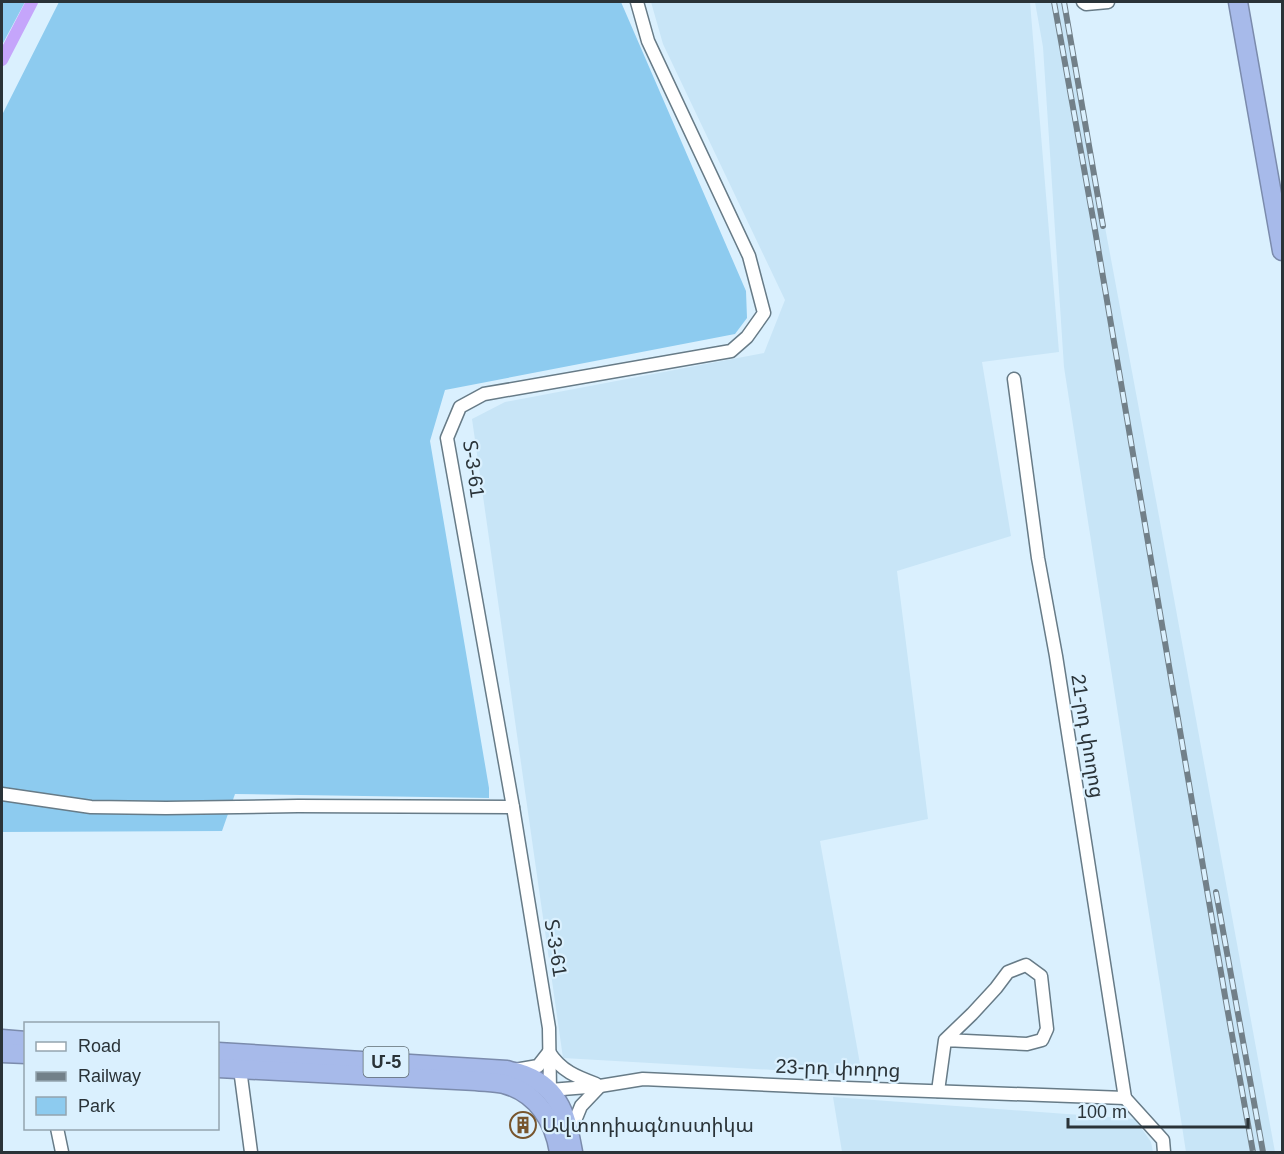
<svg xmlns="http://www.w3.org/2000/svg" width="1284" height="1154" font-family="Helvetica,'Noto Sans Armenian',sans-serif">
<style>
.built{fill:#c8e5f7}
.green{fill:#8dcbef}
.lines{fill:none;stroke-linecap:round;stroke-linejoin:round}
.canal{stroke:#c5a5fb;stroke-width:12}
.minor-casing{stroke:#677b87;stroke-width:15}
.highway-casing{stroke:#7b8bac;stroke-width:21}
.minor{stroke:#fff;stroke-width:12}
.highway{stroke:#a7baea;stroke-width:18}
.rail-casing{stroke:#728089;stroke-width:6}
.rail{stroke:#daf0fe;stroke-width:4;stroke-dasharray:11;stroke-linecap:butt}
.labels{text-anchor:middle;stroke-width:4.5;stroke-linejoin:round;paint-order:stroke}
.shield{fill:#daf0fe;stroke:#5f6c73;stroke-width:1.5}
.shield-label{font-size:18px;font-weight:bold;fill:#2a3338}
.street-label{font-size:20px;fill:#2a3338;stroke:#daf0fe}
.poi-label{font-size:20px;fill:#2a3338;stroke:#daf0fe;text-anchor:start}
</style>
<rect width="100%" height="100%" fill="#daf0fe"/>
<g class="built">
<polygon points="651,2 1030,2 1059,352 982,362 1011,536 897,571 928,819 820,841 862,1075 563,1058 472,419 505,402 764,353 785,300 663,44"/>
<polygon points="1035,2 1063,2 1158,511 1275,1152 1186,1152 1064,367 1043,47"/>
<polygon points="833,1097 1135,1119 1151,1142 1153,1152 842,1152"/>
</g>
<g class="green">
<polygon points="2,2 25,2 2,45"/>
<polygon points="59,2 621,2 746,291 747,318 735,334 445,390 430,441 489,788 489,798 235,794 222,831 2,832 2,115"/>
</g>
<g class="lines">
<polyline class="canal" points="2,60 32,2"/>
<defs>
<g id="minor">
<polyline points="637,2 648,41 749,256 764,313 747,337 731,351 484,394 460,407 447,438 513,807 549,1028 550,1090 600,1086 643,1079 819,1087 1125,1098"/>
<polyline points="1083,2 1086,4 1108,2"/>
<polyline points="1014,379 1038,558 1056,656 1125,1098"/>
<polyline points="2,794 91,807 166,808 298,806 513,807"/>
<path d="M 549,1052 C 561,1071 577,1077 596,1084"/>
<polyline points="240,1069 251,1152"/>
<polyline points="515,1070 538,1066 549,1052"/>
<polyline points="938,1091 945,1040 972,1014 996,988 1008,972 1026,965 1041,976 1047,1029 1042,1040 1027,1044 945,1040"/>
<polyline points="1125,1098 1163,1140 1164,1152"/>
<polyline points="57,1128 62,1152"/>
<polyline points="570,1133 581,1106 600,1086"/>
</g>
<g id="highway">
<polyline points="1238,2 1282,251"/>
<polyline points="2,1039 26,1041"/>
<path d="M 218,1052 L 507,1070 C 513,1072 520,1073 525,1075 C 561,1089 567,1119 573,1152"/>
<polyline points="2,1053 26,1054"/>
<path d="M 218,1068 L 476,1081 C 485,1082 495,1082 504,1084 C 537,1093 554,1121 559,1152"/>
</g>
</defs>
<use href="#minor" class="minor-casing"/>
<use href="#highway" class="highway-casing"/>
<use href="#minor" class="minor"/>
<use href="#highway" class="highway"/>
<defs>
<g id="rail">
<polyline points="1054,2 1094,224 1225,996 1253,1152"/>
<polyline points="1064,2 1103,226"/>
<polyline points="1216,892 1263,1152"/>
</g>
</defs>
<use href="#rail" class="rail-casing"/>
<use href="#rail" class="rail"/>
</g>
<defs>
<symbol id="building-ring" viewBox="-11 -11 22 22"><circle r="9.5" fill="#daf0fe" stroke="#77552d" stroke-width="1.5"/><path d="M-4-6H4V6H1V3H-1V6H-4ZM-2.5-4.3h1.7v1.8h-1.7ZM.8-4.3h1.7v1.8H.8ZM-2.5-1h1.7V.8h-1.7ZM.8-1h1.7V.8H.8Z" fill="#77552d"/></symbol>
</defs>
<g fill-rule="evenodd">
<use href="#building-ring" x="508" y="1110" width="30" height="30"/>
</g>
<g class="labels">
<rect class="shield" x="363.5" y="1047" width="45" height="30" rx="4.5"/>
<g class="shield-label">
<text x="386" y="1068">Մ-5</text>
</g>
<g class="street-label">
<text transform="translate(474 469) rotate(82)" y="7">Տ-3-61</text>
<text transform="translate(1088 736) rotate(81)" y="7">21-րդ փողոց</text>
<text transform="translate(556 948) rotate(81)" y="7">Տ-3-61</text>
<text transform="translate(838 1068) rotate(2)" y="7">23-րդ փողոց</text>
</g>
<g class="poi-label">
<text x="542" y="1132">Ավտոդիագնոստիկա</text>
</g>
</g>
<rect width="1284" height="1154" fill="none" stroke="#2a3338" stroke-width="6"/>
<rect x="24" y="1022" width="195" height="108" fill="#daf0fe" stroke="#94a4af" stroke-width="1.5"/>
<rect x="36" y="1042" width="30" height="9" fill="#ffffff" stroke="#94a4af" stroke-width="1.5"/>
<text x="78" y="1052" font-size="18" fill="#2a3338">Road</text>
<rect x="36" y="1072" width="30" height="9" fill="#728089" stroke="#94a4af" stroke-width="1.5"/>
<text x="78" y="1082" font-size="18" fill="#2a3338">Railway</text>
<rect x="36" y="1097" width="30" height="18" fill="#8dcbef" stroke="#94a4af" stroke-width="1.5"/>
<text x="78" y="1112" font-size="18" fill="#2a3338">Park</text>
<path d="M1068 1118v9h180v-9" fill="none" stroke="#2a3338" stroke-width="3"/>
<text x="1077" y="1118" font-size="18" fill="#2a3338" stroke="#daf0fe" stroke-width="4.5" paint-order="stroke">100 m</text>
</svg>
